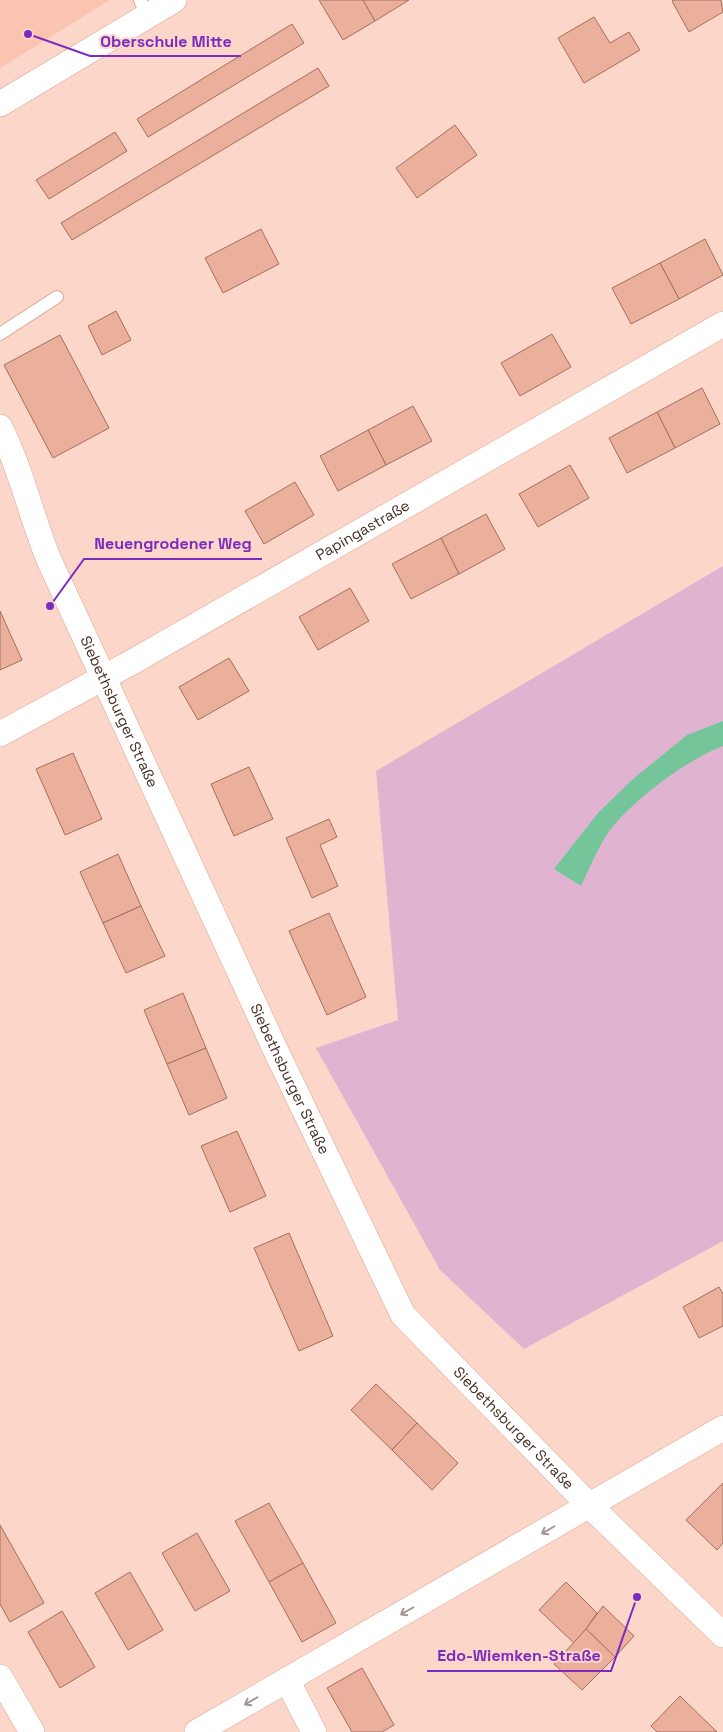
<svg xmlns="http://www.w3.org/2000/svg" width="723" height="1732" font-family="'Space Grotesk',sans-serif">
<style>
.built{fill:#fac4b1}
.green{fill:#e0b4d1}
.water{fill:#74c59a}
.building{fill:#ebb09c;stroke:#a56f5c}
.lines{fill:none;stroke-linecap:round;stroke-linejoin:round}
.service-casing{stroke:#dea390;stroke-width:14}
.minor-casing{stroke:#dea390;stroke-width:26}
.service{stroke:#fff;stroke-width:12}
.minor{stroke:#fff;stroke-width:25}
.oneway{stroke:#a29692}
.labels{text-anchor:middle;stroke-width:4;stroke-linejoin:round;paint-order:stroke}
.street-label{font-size:15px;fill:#462e26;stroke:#fbd6c9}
.leader{fill:none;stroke:#7b2cbf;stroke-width:2}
.callout-dot{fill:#7b2cbf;stroke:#fbd6c9;stroke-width:2}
.callout-label{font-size:16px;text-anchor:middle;font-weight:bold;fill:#7b2cbf;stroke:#fbd6c9;stroke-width:4;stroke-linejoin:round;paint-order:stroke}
</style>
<rect width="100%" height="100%" fill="#fbd6c9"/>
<polygon class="built" points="0,0 110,0 0,68"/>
<polygon class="green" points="723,566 723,1241 524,1349 440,1270 316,1048 398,1020 376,771"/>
<path class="water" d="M 723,721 L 723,746 C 687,760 640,795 614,825 C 601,840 590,867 581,886 L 554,869 L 598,813 L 633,779 L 687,735 Z"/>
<g class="building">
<polygon points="319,0 363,0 375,21 343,40"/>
<polygon points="363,0 409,0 375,21"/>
<polygon points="674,0 721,0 723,12 689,32 672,1"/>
<polygon points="594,17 610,43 629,32 640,50 584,83 558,38"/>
<polygon points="292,24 304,43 148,137 137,119"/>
<polygon points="318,68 329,86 72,240 61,223"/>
<polygon points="455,125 477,155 417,198 396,168"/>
<polygon points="115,132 127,151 49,199 36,180"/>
<polygon points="261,229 279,264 223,293 205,258"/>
<polygon points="705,239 723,275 679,299 660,263"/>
<polygon points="660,263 679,299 631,324 612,288"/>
<polygon points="116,311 131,340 102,355 88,326"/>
<polygon points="552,334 571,367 520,396 501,363"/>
<polygon points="60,335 109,428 53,458 4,365"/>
<polygon points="702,388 720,424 675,448 657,412"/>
<polygon points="413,406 432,441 386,465 368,430"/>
<polygon points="657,412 675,448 627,473 609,438"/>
<polygon points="368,430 386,465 338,491 320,456"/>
<polygon points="570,465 589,498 538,527 519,494"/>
<polygon points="295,482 314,515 264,544 245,511"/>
<polygon points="486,514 505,549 459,574 441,538"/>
<polygon points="441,538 459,574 411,599 392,564"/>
<polygon points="350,588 369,621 318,650 299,617"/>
<polygon points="0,611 22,660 0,670"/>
<polygon points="229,658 249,691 198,720 179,687"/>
<polygon points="73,753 102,819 65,835 36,769"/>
<polygon points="249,767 273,819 234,836 211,784"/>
<polygon points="329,819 337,837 320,845 338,886 312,898 286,838"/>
<polygon points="118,854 141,906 103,923 80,872"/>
<polygon points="141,906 165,956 126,973 103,923"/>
<polygon points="329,913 366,997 327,1015 289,931"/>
<polygon points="183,993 206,1048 167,1064 144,1010"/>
<polygon points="206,1048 227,1098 189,1115 167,1064"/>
<polygon points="237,1131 266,1196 230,1212 201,1146"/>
<polygon points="289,1233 333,1336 299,1351 254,1248"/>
<polygon points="719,1287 723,1294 723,1326 699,1338 683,1307"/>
<polygon points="376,1384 417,1423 392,1450 351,1410"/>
<polygon points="417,1423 458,1463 432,1490 392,1450"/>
<polygon points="723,1483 723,1543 717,1550 686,1520"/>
<polygon points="269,1503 303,1563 269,1582 235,1521"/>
<polygon points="0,1525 44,1603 10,1622 0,1604"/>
<polygon points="197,1533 230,1591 195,1611 162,1553"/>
<polygon points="303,1563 336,1623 302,1642 269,1582"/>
<polygon points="130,1572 163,1630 128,1650 95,1593"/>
<polygon points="566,1582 597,1613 586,1629 574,1643 539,1610"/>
<polygon points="603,1606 634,1636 615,1657 586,1629"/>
<polygon points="62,1611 95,1667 60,1688 28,1632"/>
<polygon points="586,1629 615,1657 582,1690 554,1664"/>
<polygon points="362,1668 394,1725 382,1732 352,1732 327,1688"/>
<polygon points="680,1696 717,1732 657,1732 651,1726"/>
</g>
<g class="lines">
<defs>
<g id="service">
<polyline points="140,0 147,16"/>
<polyline points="0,334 57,297"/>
</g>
<g id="minor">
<polyline points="0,104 174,0"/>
<path id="s1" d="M 0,427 C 21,469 31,516 49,560 L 276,1051 L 403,1315 L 590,1506 L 723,1635"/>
<path id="s2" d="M 0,734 L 134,661 L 723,324"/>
<polyline points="0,1677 32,1732"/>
<polyline points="287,1680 314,1732"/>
<polyline points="197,1732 723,1428"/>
</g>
</defs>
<use href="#service" class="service-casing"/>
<use href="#minor" class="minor-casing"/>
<use href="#service" class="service"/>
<use href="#minor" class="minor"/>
</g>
<defs><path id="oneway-shaft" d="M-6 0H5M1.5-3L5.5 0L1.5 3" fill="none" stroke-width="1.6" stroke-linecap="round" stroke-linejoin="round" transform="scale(1.25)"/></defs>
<g class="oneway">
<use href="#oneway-shaft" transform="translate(548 1530) rotate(150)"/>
<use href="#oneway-shaft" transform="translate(407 1611) rotate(150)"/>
<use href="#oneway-shaft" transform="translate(251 1701) rotate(150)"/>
</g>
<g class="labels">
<g class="street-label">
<text dy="5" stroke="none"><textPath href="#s2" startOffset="416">Papingastraße</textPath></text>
<text dy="5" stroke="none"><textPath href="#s1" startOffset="309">Siebethsburger Straße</textPath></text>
<text dy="5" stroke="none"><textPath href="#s1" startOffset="714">Siebethsburger Straße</textPath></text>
<text dy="5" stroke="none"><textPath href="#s1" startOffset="1134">Siebethsburger Straße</textPath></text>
</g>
</g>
<path class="leader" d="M28 34L90 56H241M50 606L84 559H262M637 1597L611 1671H427"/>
<g class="callout-dot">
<circle cx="28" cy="34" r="5"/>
<circle cx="50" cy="606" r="5"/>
<circle cx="637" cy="1597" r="5"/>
</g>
<g class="callout-label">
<text x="166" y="47">Oberschule Mitte</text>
<text x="173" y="549">Neuengrodener Weg</text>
<text x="519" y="1661">Edo-Wiemken-Straße</text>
</g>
</svg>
